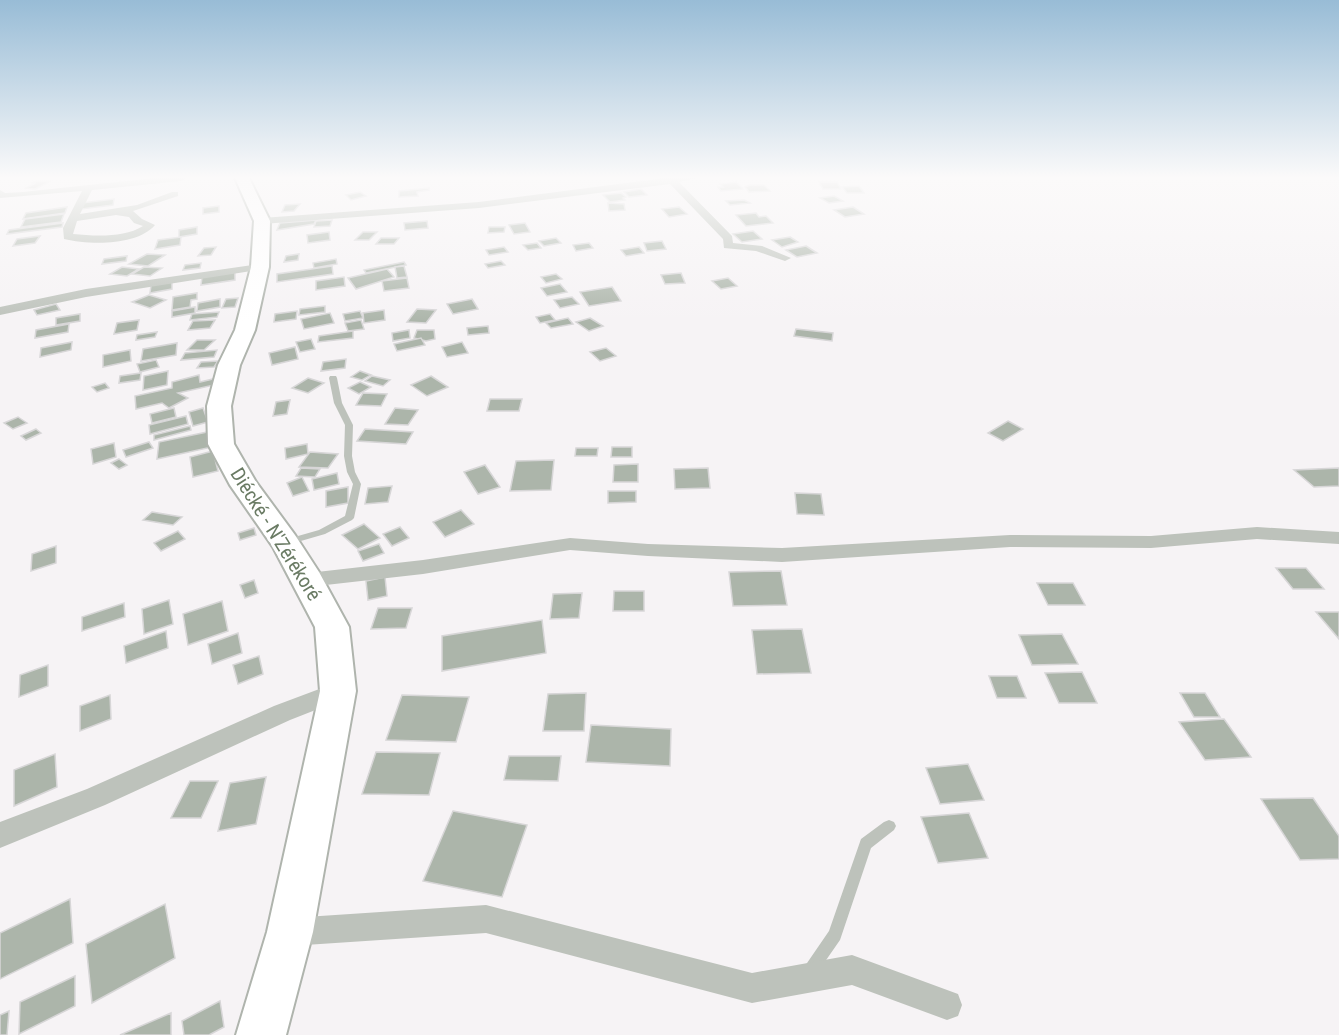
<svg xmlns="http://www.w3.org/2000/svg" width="1339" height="1035" font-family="'Roboto Condensed',sans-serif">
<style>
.building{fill:#acb5aa;stroke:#d7d6d7;stroke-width:1.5}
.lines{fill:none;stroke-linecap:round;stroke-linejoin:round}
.trunk-casing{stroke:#afb4ad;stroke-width:4}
.service{fill:#bdc2bb;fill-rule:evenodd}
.minor{fill:#bdc2bb;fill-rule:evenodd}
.trunk{fill:#fff;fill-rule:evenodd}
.labels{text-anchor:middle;stroke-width:6;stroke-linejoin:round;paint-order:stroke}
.street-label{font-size:20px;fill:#6a7b64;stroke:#fff}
</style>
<rect width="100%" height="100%" fill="#f6f3f5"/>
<g class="building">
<polygon points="37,181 51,181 35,189 26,188 36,183 31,183"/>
<polygon points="736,182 743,189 721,191 718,187 723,187 720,184"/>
<polygon points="819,182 837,182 841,189 823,189"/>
<polygon points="750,185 764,185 770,191 749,192 745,187"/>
<polygon points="859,186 864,193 847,193 842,187"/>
<polygon points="429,188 429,190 417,192 418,196 399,197 399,191"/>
<polygon points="641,189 647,195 629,197 624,192"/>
<polygon points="360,192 366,196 351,200 346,195"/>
<polygon points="621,193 626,197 623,198 625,200 610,202 603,195"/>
<polygon points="834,196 843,201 829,203 820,198"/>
<polygon points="114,199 113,205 81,209 82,203"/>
<polygon points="744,200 750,203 730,205 726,201"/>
<polygon points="608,203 624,204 625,210 609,211"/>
<polygon points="300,204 294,211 282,212 285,205"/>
<polygon points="219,206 219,212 203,214 203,208"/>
<polygon points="67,207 65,213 23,219 26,213"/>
<polygon points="679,207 687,214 669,217 662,209"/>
<polygon points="853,207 864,214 845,217 834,210"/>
<polygon points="756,213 759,217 766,216 773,223 746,226 736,215"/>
<polygon points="64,214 61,222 21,227 25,219"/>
<polygon points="316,220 314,224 277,230 280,223"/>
<polygon points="332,220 330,226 314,227 316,221"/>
<polygon points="427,221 428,228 405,230 404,223"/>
<polygon points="63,223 62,227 7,234 9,230"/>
<polygon points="525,223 530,232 514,234 509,225"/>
<polygon points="197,227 197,234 179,237 179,230"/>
<polygon points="489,227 505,227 504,232 488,233"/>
<polygon points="753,231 762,239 742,242 733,234"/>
<polygon points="329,232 330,240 308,243 307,235"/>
<polygon points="363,232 377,232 369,240 355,240"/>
<polygon points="40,236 35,243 13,246 17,239"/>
<polygon points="181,237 180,245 155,249 158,240"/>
<polygon points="790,237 798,242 782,247 772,240"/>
<polygon points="381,238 399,238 394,244 376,244"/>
<polygon points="556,238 561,243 544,246 539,241"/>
<polygon points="662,241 666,249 647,251 644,243"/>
<polygon points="537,243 541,248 528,250 523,245"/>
<polygon points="589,243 593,248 576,251 573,245"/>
<polygon points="806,246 817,253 797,257 786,250"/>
<polygon points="216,247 211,255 198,256 204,248"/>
<polygon points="504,247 508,252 489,255 486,250"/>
<polygon points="639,247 644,253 626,256 621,250"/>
<polygon points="147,254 165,255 148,266 129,264"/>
<polygon points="299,254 298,260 284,262 286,256"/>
<polygon points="127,256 126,261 102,264 104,259"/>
<polygon points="336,259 337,264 314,268 313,263"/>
<polygon points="501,261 505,265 488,268 485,264"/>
<polygon points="404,262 406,265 366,273 364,270"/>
<polygon points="201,263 200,268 183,270 185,265"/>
<polygon points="332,266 333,274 277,282 277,274"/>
<polygon points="404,266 407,277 397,278 395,267"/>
<polygon points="122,267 139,269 127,276 110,274"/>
<polygon points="144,267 162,268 150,276 132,274"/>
<polygon points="387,269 394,277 356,289 348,278"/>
<polygon points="235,272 235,280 201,285 202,277"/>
<polygon points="681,273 685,283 665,284 661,275"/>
<polygon points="556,274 562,279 546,283 541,277"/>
<polygon points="344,277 345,286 316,290 316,281"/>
<polygon points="407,278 409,288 384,291 382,281"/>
<polygon points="728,278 737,286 721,289 712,281"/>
<polygon points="172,282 172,289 150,293 151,285"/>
<polygon points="560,284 567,292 547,296 541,288"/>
<polygon points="612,287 621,301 589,306 580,292"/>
<polygon points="197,293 197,299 191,300 190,307 172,310 173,297"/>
<polygon points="149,295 166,300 150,308 132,302"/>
<polygon points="572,297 579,304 560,308 554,300"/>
<polygon points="238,298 235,307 222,308 226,299"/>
<polygon points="220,299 220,307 197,311 198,303"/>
<polygon points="472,299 478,309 453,314 447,304"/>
<polygon points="56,304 60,310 37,315 34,310"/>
<polygon points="325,306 325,312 299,315 300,309"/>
<polygon points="195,307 195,313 172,317 172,311"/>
<polygon points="417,309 436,310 426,323 407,322"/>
<polygon points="384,310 385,320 364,323 363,313"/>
<polygon points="297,311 296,319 274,322 275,314"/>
<polygon points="360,311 363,318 345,321 343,314"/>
<polygon points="219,312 217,317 190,320 192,314"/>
<polygon points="330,313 334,323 304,329 301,319"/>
<polygon points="80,314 80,321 56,325 56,318"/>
<polygon points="550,314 555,320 540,323 536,317"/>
<polygon points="568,318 573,324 551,328 546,323"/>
<polygon points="590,318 603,326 589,331 576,322"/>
<polygon points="139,320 137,330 114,334 117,323"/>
<polygon points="215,320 210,328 188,330 193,321"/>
<polygon points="361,320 364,329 348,331 345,323"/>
<polygon points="69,324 68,332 35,338 36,330"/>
<polygon points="488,326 489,333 468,335 467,328"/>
<polygon points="796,329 833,333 832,341 794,336"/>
<polygon points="409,330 410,338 393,341 392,333"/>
<polygon points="417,330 434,330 435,339 426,341 414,338"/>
<polygon points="353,331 353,338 318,342 319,336"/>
<polygon points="157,332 155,337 136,340 137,335"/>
<polygon points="421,338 425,345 397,351 394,344"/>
<polygon points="311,339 315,349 300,352 296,342"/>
<polygon points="197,340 215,340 204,350 187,350"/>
<polygon points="72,342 71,350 40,357 41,348"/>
<polygon points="462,342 468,353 447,357 442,347"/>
<polygon points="177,343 176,355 141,361 143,349"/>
<polygon points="295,347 298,359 272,365 269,353"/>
<polygon points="606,348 616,356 600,361 590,352"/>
<polygon points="130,350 131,361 103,367 103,355"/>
<polygon points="217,350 214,357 181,360 185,353"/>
<polygon points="346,359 345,368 321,371 323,362"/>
<polygon points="156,360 159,367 140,372 137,364"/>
<polygon points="218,361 214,367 197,368 201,362"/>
<polygon points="168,371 167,385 143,390 144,376"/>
<polygon points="360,371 371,375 362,380 351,377"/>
<polygon points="141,373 140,380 119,383 120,376"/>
<polygon points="199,375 200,382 213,379 214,385 178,393 188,398 169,408 162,403 136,409 135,396 172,388 172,382"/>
<polygon points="372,376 390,380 383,386 365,381"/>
<polygon points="431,376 448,387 427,396 411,385"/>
<polygon points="308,378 324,383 308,393 292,388"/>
<polygon points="360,382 371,387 359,394 348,388"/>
<polygon points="105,383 109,388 97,392 92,387"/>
<polygon points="363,393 387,394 381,406 356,405"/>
<polygon points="490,399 522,399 519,411 487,411"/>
<polygon points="290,400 287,414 273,416 276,402"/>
<polygon points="174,408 176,417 152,423 150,414"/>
<polygon points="203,408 208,422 193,426 189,412"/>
<polygon points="395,408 418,410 408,425 385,424"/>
<polygon points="186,416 188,424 150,434 149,425"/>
<polygon points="18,417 27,423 13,429 4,423"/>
<polygon points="1008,421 1023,429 1003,441 988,433"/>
<polygon points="190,426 191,430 154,440 154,435"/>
<polygon points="36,429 41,433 26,440 21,436"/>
<polygon points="365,429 413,432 406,444 357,441"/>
<polygon points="212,431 212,447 157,459 159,442"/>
<polygon points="149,442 153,448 126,457 123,450"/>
<polygon points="114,443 116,457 93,464 91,449"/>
<polygon points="307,444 308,454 286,459 285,448"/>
<polygon points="612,447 632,447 632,457 611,457"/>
<polygon points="576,448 598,448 597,456 575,456"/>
<polygon points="213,451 218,471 193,477 190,457"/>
<polygon points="310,452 338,454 328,468 299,467"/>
<polygon points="119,459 127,465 119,469 111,463"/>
<polygon points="554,460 551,490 510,491 516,461"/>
<polygon points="638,464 638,482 613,482 614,465"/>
<polygon points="485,465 500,487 478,494 464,472"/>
<polygon points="301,468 320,469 315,477 296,476"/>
<polygon points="708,468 710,488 675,489 674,469"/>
<polygon points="1339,468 1339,486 1314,487 1294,470"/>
<polygon points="337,473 339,484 314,490 312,479"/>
<polygon points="302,477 309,491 293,496 287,483"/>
<polygon points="392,486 388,502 365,504 368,488"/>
<polygon points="348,487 348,503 326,507 326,491"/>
<polygon points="608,491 636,491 636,502 608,503"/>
<polygon points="795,493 821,494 824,515 797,514"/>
<polygon points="461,510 474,524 445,537 433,522"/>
<polygon points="152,512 182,517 173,525 143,520"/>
<polygon points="364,524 380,538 358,549 342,535"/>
<polygon points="400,527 409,538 392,546 383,534"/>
<polygon points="254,528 256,535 240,540 238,533"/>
<polygon points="178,531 185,539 161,551 154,543"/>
<polygon points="379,544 384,553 363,561 358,551"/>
<polygon points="56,546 56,563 31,571 32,554"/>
<polygon points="1276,568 1306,568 1324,589 1293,589"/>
<polygon points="781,571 787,605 733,606 729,572"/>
<polygon points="385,577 387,596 368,600 366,581"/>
<polygon points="254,580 258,593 245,598 240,585"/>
<polygon points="1037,583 1073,583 1085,605 1048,605"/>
<polygon points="614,591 644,591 644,611 613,611"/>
<polygon points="582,593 579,618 550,619 553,594"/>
<polygon points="169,600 173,624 144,634 142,609"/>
<polygon points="222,601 228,631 188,645 183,614"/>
<polygon points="124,603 125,617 82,631 82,617"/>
<polygon points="378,608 412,608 406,628 371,629"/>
<polygon points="1316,612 1339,612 1339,639"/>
<polygon points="542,620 546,653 442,671 442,636"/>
<polygon points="802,629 811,673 757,674 752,630"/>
<polygon points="166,631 168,648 126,663 124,646"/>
<polygon points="238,633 242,653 212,664 208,644"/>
<polygon points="1062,634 1078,664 1032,665 1019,635"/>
<polygon points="259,656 263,674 238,684 233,665"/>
<polygon points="48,665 48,686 19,697 20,675"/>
<polygon points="1082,672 1097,703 1059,703 1045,673"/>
<polygon points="989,676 1017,676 1026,698 997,698"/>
<polygon points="586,693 584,731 543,731 548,694"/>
<polygon points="1180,693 1205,693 1220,717 1194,717"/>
<polygon points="110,695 111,719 80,731 80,706"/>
<polygon points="402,695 469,697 456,742 386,740"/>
<polygon points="1224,719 1251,757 1205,760 1179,722"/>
<polygon points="591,725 671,729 670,766 586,762"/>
<polygon points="376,752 440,753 429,795 362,794"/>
<polygon points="55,754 57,787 14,806 14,770"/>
<polygon points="509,756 561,756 558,781 504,780"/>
<polygon points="968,764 984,800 940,804 926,768"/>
<polygon points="266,777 256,824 218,831 230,783"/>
<polygon points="190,781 218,781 201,818 171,818"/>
<polygon points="1313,798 1339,836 1339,859 1300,860 1261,799"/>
<polygon points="453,811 527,825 502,897 423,881"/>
<polygon points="969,813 988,858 938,863 921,817"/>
<polygon points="70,899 73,943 0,979 0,933"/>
<polygon points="165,904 175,958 92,1003 86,944"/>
<polygon points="75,976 75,1006 19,1034 20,1002"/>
<polygon points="220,1001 224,1027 209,1035 184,1035 182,1021"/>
<polygon points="9,1011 7,1035 0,1035 0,1015"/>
<polygon points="171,1013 171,1035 120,1035"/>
</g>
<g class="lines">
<defs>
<polygon id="trunk" points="235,178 249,178 270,221 269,267 255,330 240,365 231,406 234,444 256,482 295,535 319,572 349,627 356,691 313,932 286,1035 236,1035 267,932 320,691 315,627 273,547 230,485 208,444 207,406 218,365 235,330 251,267 254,221"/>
</defs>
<use href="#trunk" class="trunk-casing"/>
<g class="service">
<polygon points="330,376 336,376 337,378 342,403 353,425 352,456 355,472 361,484 354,518 352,520 325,534 287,545 284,544 282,542 284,540 319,530 345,516 353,484 347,472 344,456 345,425 334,403 329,378"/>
<polygon points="889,820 894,822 896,826 894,830 871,848 840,940 815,976 810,978 805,976 803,971 805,966 829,931 861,839 884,822"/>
</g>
<g class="minor">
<path d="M 155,178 L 186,178 L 181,181 L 92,190 L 80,214 L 137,205 L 172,192 L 178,192 L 178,196 L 133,211 L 142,219 L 155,225 C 137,246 90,245 64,239 L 63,228 L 82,191 L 0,198 L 0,190 L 5,193 L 23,192 ZM 116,215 L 129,217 L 134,223 L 143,226 C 124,238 95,236 73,234 L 77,221 Z"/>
<polygon points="665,178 698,178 679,182 732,236 733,243 762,246 791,258 785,261 756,251 724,248 723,239 670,184 479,208 262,224 257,221 262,218 479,202"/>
<polygon points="260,264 266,267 264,269 86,297 0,315 0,307 86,289"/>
<polygon points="1257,527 1339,532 1339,544 1257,539 1151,548 1010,547 782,562 648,556 570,550 423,574 308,587 301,585 298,580 301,575 308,573 423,560 570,538 648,544 782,548 1010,535 1151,536"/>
<polygon points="338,682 346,684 349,691 346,698 290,720 105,805 0,848 0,822 87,789 274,706"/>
<polygon points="486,905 752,973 852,955 958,994 962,1005 958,1016 947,1020 852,985 752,1003 486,933 290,946 280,942 276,932 280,922 290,918"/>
</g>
<use href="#trunk" class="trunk"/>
</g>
<linearGradient id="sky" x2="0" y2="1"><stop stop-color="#98bcd6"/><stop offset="0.55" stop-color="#fbfafa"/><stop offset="1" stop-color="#fbfafa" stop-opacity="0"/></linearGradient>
<rect width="1339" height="323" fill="url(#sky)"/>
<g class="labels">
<g class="street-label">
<text transform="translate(276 534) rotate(58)" y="7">Diécké - N'Zérékoré</text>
</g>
</g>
</svg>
